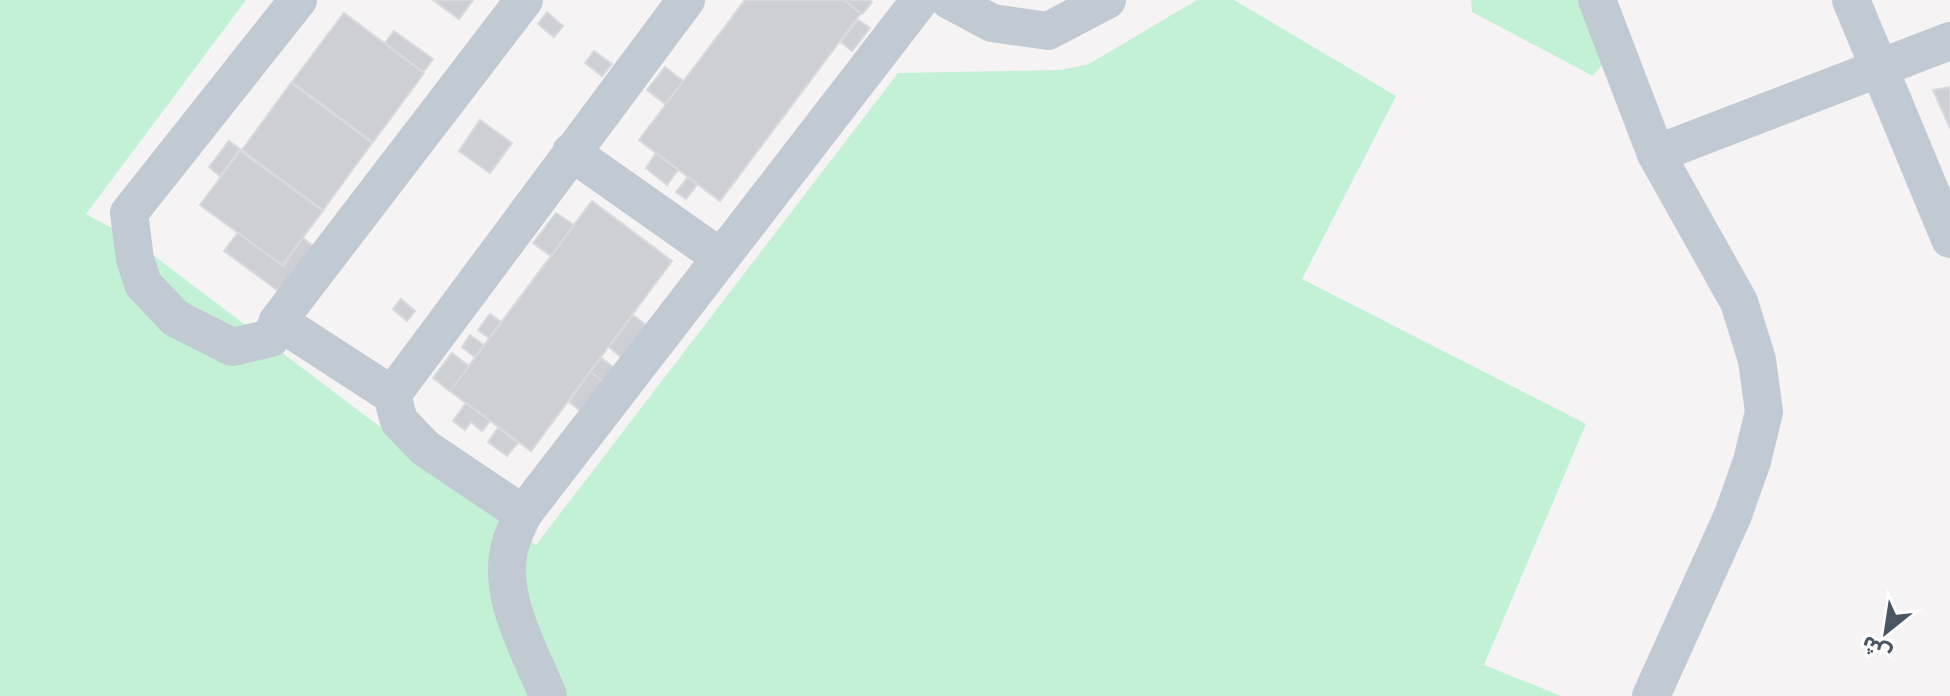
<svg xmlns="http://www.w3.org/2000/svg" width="1950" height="696" font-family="'Fira Sans Condensed','Noto Sans Arabic',sans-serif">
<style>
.green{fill:#c3f1d5}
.building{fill:#cdcfd5;stroke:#d7d9de;stroke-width:2}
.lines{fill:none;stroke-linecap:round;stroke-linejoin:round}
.minor{stroke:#c1cad2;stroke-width:38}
</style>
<rect width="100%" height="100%" fill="#f5f3f3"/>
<g class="green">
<polygon points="0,0 246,0 86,214 132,239 536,545 898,73 1061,70 1089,64 1197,0 1234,0 1396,96 1302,279 1586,424 1484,665 1561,696 0,696"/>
<polygon points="1471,0 1585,0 1607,58 1593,76 1472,12"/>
</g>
<g class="building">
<polygon points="433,0 473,0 459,19"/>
<polygon points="745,0 844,0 861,13 720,201 639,140"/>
<polygon points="844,0 870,0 872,2 862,14"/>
<polygon points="547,12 563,26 554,37 538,24"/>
<polygon points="344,13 424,73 373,142 292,82"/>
<polygon points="858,20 870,28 852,51 841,42"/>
<polygon points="394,31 433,59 423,72 385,43"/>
<polygon points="594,51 612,64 602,76 585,63"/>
<polygon points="665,67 683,81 665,104 647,90"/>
<polygon points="291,83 372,143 323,210 242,150"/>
<polygon points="1950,87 1950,128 1933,90"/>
<polygon points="480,120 512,143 490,173 459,151"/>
<polygon points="229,141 240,149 220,176 209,167"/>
<polygon points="240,151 323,211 282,265 200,205"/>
<polygon points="656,153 678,170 667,185 646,168"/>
<polygon points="688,177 697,185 686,199 676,192"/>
<polygon points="592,201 672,261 531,451 450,391"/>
<polygon points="556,213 574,225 551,256 533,243"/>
<polygon points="238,233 283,266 303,238 315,248 285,288 277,290 224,251"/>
<polygon points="401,299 415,311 407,321 393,309"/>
<polygon points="490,314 501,322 489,338 478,330"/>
<polygon points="633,315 646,325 622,358 609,347"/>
<polygon points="470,335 484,345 475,357 462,347"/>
<polygon points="452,353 469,366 450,391 433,378"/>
<polygon points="601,358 616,369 605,383 590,372"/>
<polygon points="590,372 603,381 581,411 569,402"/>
<polygon points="466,403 490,421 482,431 471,422 465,430 453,421"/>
<polygon points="498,428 518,443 507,456 488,442"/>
</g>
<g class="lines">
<g class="minor">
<polyline points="298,0 129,213 135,259 143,284 175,318 232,347 271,338 278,321 392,395 399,421 425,448 523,514"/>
<polyline points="949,0 992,23 1048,31 1107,0"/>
<polyline points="1597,0 1656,154 1739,302 1757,360 1764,412 1752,461 1733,515 1651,696"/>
<polyline points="1851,0 1950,239"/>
<polyline points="571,152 720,257"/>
<polyline points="1656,154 1950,41"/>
<polyline points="278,321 524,0"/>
<polyline points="392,395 686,0"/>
<path d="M 548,696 C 530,650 495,594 511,542 C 514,533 519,523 523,514 L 920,0"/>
</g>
</g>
<g transform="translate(1886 632) rotate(210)" stroke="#ffffff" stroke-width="6" paint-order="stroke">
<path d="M0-6L14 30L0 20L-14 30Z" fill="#4a5661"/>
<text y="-12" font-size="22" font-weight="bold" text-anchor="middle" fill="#4a5661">ش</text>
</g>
</svg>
